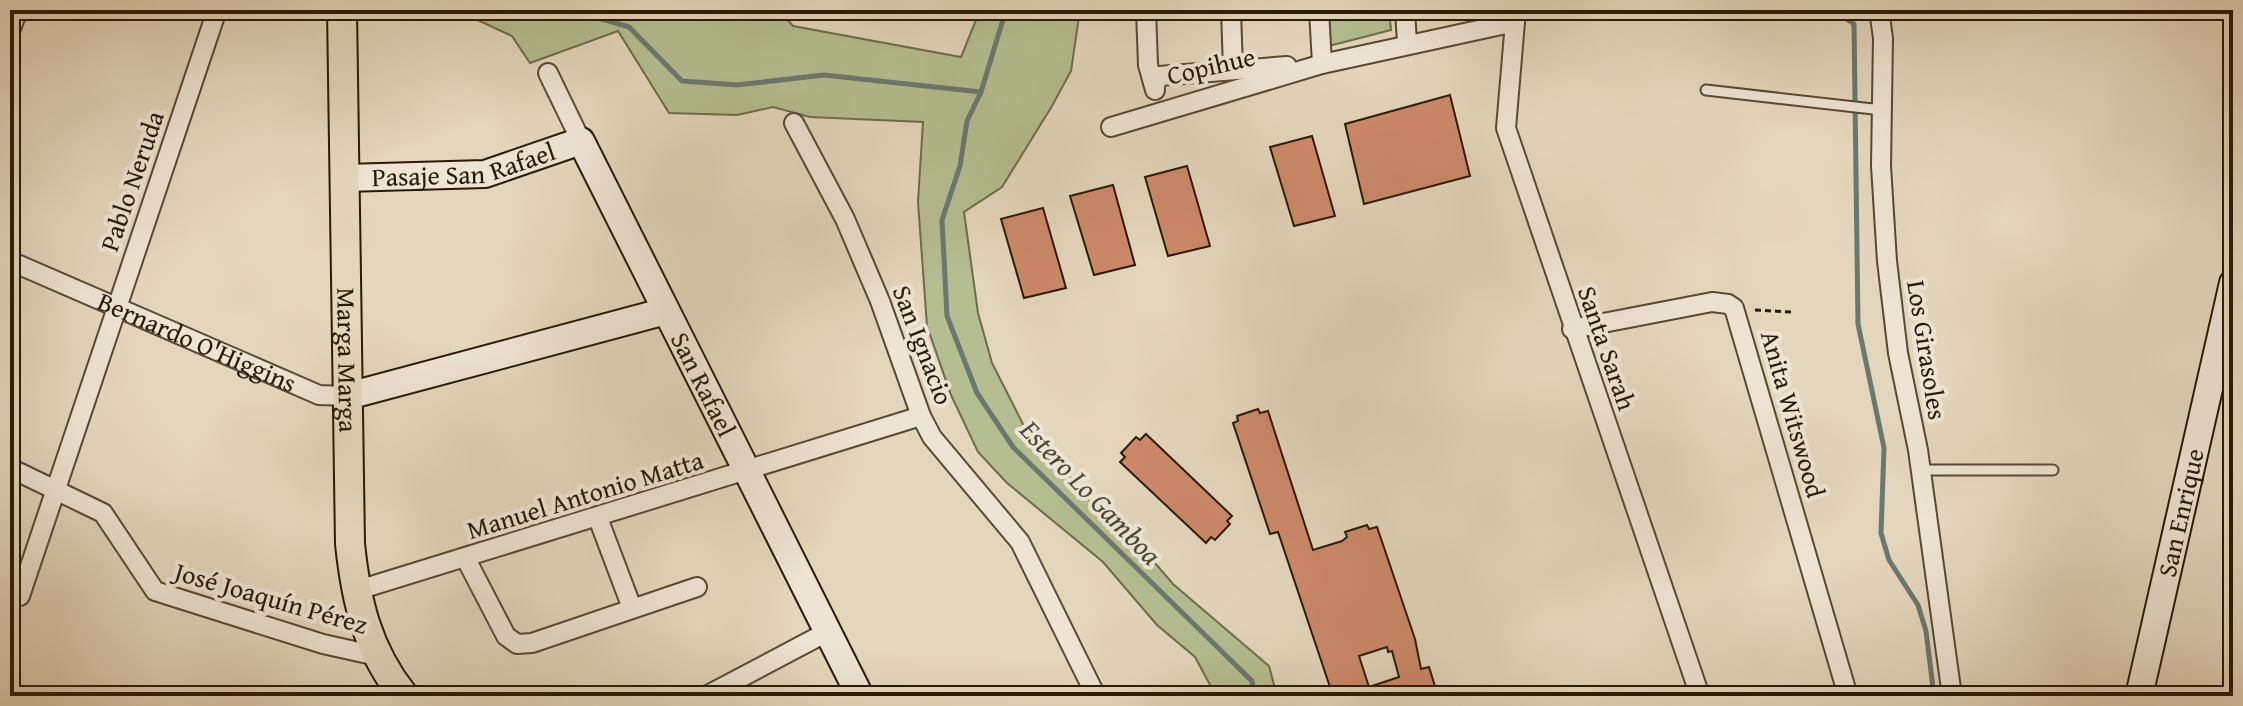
<svg xmlns="http://www.w3.org/2000/svg" width="2243" height="706" font-family="'Gentium Book Plus',serif">
<style>
.green{fill:#b4be91;stroke:#6e6c4b;stroke-width:2}
.lines{fill:none;stroke-linecap:round;stroke-linejoin:round}
.stream{stroke:#6b7870;stroke-width:5}
.building{fill:#cd896a;stroke:#291a05;stroke-width:2;fill-rule:evenodd}
.lane-casing{stroke:#584933;stroke-width:13}
.street-casing{stroke:#584933;stroke-width:22}
.secondary-casing{stroke:#291a05;stroke-width:30}
.primary-casing{stroke:#291a05;stroke-width:32}
.path{stroke:#291a05;stroke-width:3;stroke-dasharray:6 4;stroke-linecap:butt}
.lane{stroke:#ede4d3;stroke-width:9}
.street{stroke:#ede4d3;stroke-width:18}
.secondary{stroke:#ede4d3;stroke-width:26}
.primary{stroke:#e4d6bc;stroke-width:28}
.labels{text-anchor:middle;stroke-width:8;stroke-linejoin:round;paint-order:stroke}
.street-label{font-size:26px;fill:#291a05;stroke:#ede4d3}
.water-label{font-size:28px;font-style:italic;fill:#4a493a;stroke:#ede4d3}
</style>
<rect width="100%" height="100%" fill="#e4d6bc"/>
<filter id="stains"><feTurbulence type="fractalNoise" baseFrequency=".0025" numOctaves="4"/><feColorMatrix values="0 0 0 0 .2 0 0 0 0 .09 0 0 0 0 .02 0 0 0 .5 -.17"/></filter>
<radialGradient id="worn" r=".72"><stop offset=".6" stop-color="#630" stop-opacity="0"/><stop offset="1" stop-color="#630" stop-opacity=".3"/></radialGradient>
<g class="green">
<polygon points="360,10 779,10 793,26 961,57 980,10 1080,10 1071,71 1052,106 1002,187 964,212 978,313 992,363 1030,438 1046,447 1101,515 1149,556 1173,584 1269,666 1277,696 1249,696 1248,692 1238,696 1216,696 1195,657 1157,625 1103,562 1007,483 978,452 951,395 927,326 918,202 923,122 810,117 773,107 737,115 669,113 618,31 530,63 512,36 469,16"/>
<polygon points="1354,10 1389,10 1391,30 1329,46 1328,14"/>
</g>
<g class="lines">
<g class="stream">
<polyline points="571,10 629,27 682,81 737,85 824,75 981,92"/>
<polyline points="1006,10 981,92 967,121 960,166 942,220 947,316 977,393 1013,447 1252,681 1255,696"/>
<polyline points="1833,10 1854,24 1858,324 1884,448 1881,533 1889,560 1918,605 1926,631 1934,696"/>
</g>
</g>
<g class="building">
<polygon points="1450,95 1470,176 1364,204 1345,124"/>
<polygon points="1312,136 1335,216 1294,226 1270,147"/>
<polygon points="1187,166 1210,246 1168,256 1145,177"/>
<polygon points="1113,185 1135,265 1094,275 1070,196"/>
<polygon points="1043,208 1066,288 1024,298 1001,219"/>
<path d="M 1258,409 L 1260,413 L 1268,411 L 1313,550 L 1342,541 L 1347,537 L 1345,532 L 1367,525 L 1369,529 L 1377,527 L 1415,639 L 1421,669 L 1429,667 L 1438,696 L 1333,696 L 1278,532 L 1270,534 L 1233,423 L 1238,421 L 1237,416 ZM 1387,647 L 1388,652 L 1392,651 L 1399,677 L 1369,687 L 1359,656 Z"/>
<polygon points="1146,434 1232,516 1227,521 1230,524 1215,540 1211,537 1206,543 1120,462 1125,457 1121,453 1136,437 1140,440"/>
</g>
<g class="lines">
<defs>
<g id="lane">
<polyline points="1706,90 1882,110"/>
<polyline points="1921,470 2053,470"/>
</g>
<g id="street">
<polyline points="1146,10 1148,65 1155,90"/>
<polyline points="1231,10 1233,70"/>
<polyline points="1319,10 1322,64"/>
<polyline points="1405,10 1407,43"/>
<polyline points="1516,10 1506,128 1700,696"/>
<polyline points="1879,10 1883,38 1881,166 1887,261 1898,353 1918,450 1952,696"/>
<polyline points="10,31 18,10"/>
<polyline points="548,73 581,141"/>
<polyline points="1155,85 1159,76 1287,66"/>
<polyline points="794,123 845,219 880,301 921,416 932,437 1020,542 1096,696"/>
<polyline points="1111,127 1322,64 1515,22"/>
<path id="s1" d="M 10,261 L 319,395 L 348,396"/>
<polyline points="1572,329 1712,302 1728,304 1734,308 1848,696"/>
<polyline points="10,468 103,513 155,591 323,644 377,656"/>
<polyline points="598,518 632,608"/>
<polyline points="466,559 506,636 517,644 532,643 697,587"/>
<polyline points="355,591 921,416"/>
<polyline points="20,596 217,10"/>
<polyline points="706,696 827,632"/>
</g>
<g id="secondary">
<path id="s2" d="M 345,178 L 485,174 L 581,141 L 860,696"/>
<polyline points="348,396 666,311"/>
<path id="s3" d="M 2139,696 L 2233,283"/>
</g>
<g id="primary">
<path id="s4" d="M 342,10 L 350,544 C 356,601 367,650 404,696"/>
</g>
</defs>
<use href="#lane" class="lane-casing"/>
<use href="#street" class="street-casing"/>
<use href="#secondary" class="secondary-casing"/>
<use href="#primary" class="primary-casing"/>
<polyline class="path" points="1755,310 1791,312"/>
<use href="#lane" class="lane"/>
<use href="#street" class="street"/>
<use href="#secondary" class="secondary"/>
<use href="#primary" class="primary"/>
</g>
<g class="labels">
<g class="street-label">
<text transform="translate(1211 66) rotate(-13)" y="9">Copihue</text>
<text dy="9" stroke="none"><textPath href="#s2" startOffset="120">Pasaje San Rafael</textPath></text>
<text transform="translate(132 181) rotate(-71)" y="9">Pablo Neruda</text>
<text dy="9" stroke="none"><textPath href="#s1" startOffset="204">Bernardo O'Higgins</textPath></text>
<text transform="translate(923 345) rotate(69)" y="9">San Ignacio</text>
<text transform="translate(1607 348) rotate(71)" y="9">Santa Sarah</text>
<text transform="translate(1927 350) rotate(81)" y="9">Los Girasoles</text>
<text dy="9" stroke="none"><textPath href="#s4" startOffset="350">Marga Marga</textPath></text>
<text dy="9" stroke="none"><textPath href="#s2" startOffset="514">San Rafael</textPath></text>
<text transform="translate(1793 414) rotate(74)" y="9">Anita Witswood</text>
<text transform="translate(585 495) rotate(-17)" y="9">Manuel Antonio Matta</text>
<text dy="9" stroke="none"><textPath href="#s3" startOffset="188">San Enrique</textPath></text>
<text transform="translate(271 598) rotate(16)" y="9">José Joaquín Pérez</text>
</g>
<g class="water-label">
<text transform="translate(1091 492) rotate(46)" y="10">Estero Lo Gamboa</text>
</g>
</g>
<rect width="2243" height="706" fill="none" stroke="#e4d6bc" stroke-width="40"/>
<rect x="12" y="12" width="2219" height="682" fill="none" stroke="#291a05" stroke-width="4"/>
<rect x="20" y="20" width="2203" height="666" fill="none" stroke="#291a05" stroke-width="2"/>
<rect width="100%" height="100%" filter="url(#stains)"/>
<rect width="100%" height="100%" fill="url(#worn)"/>
</svg>
